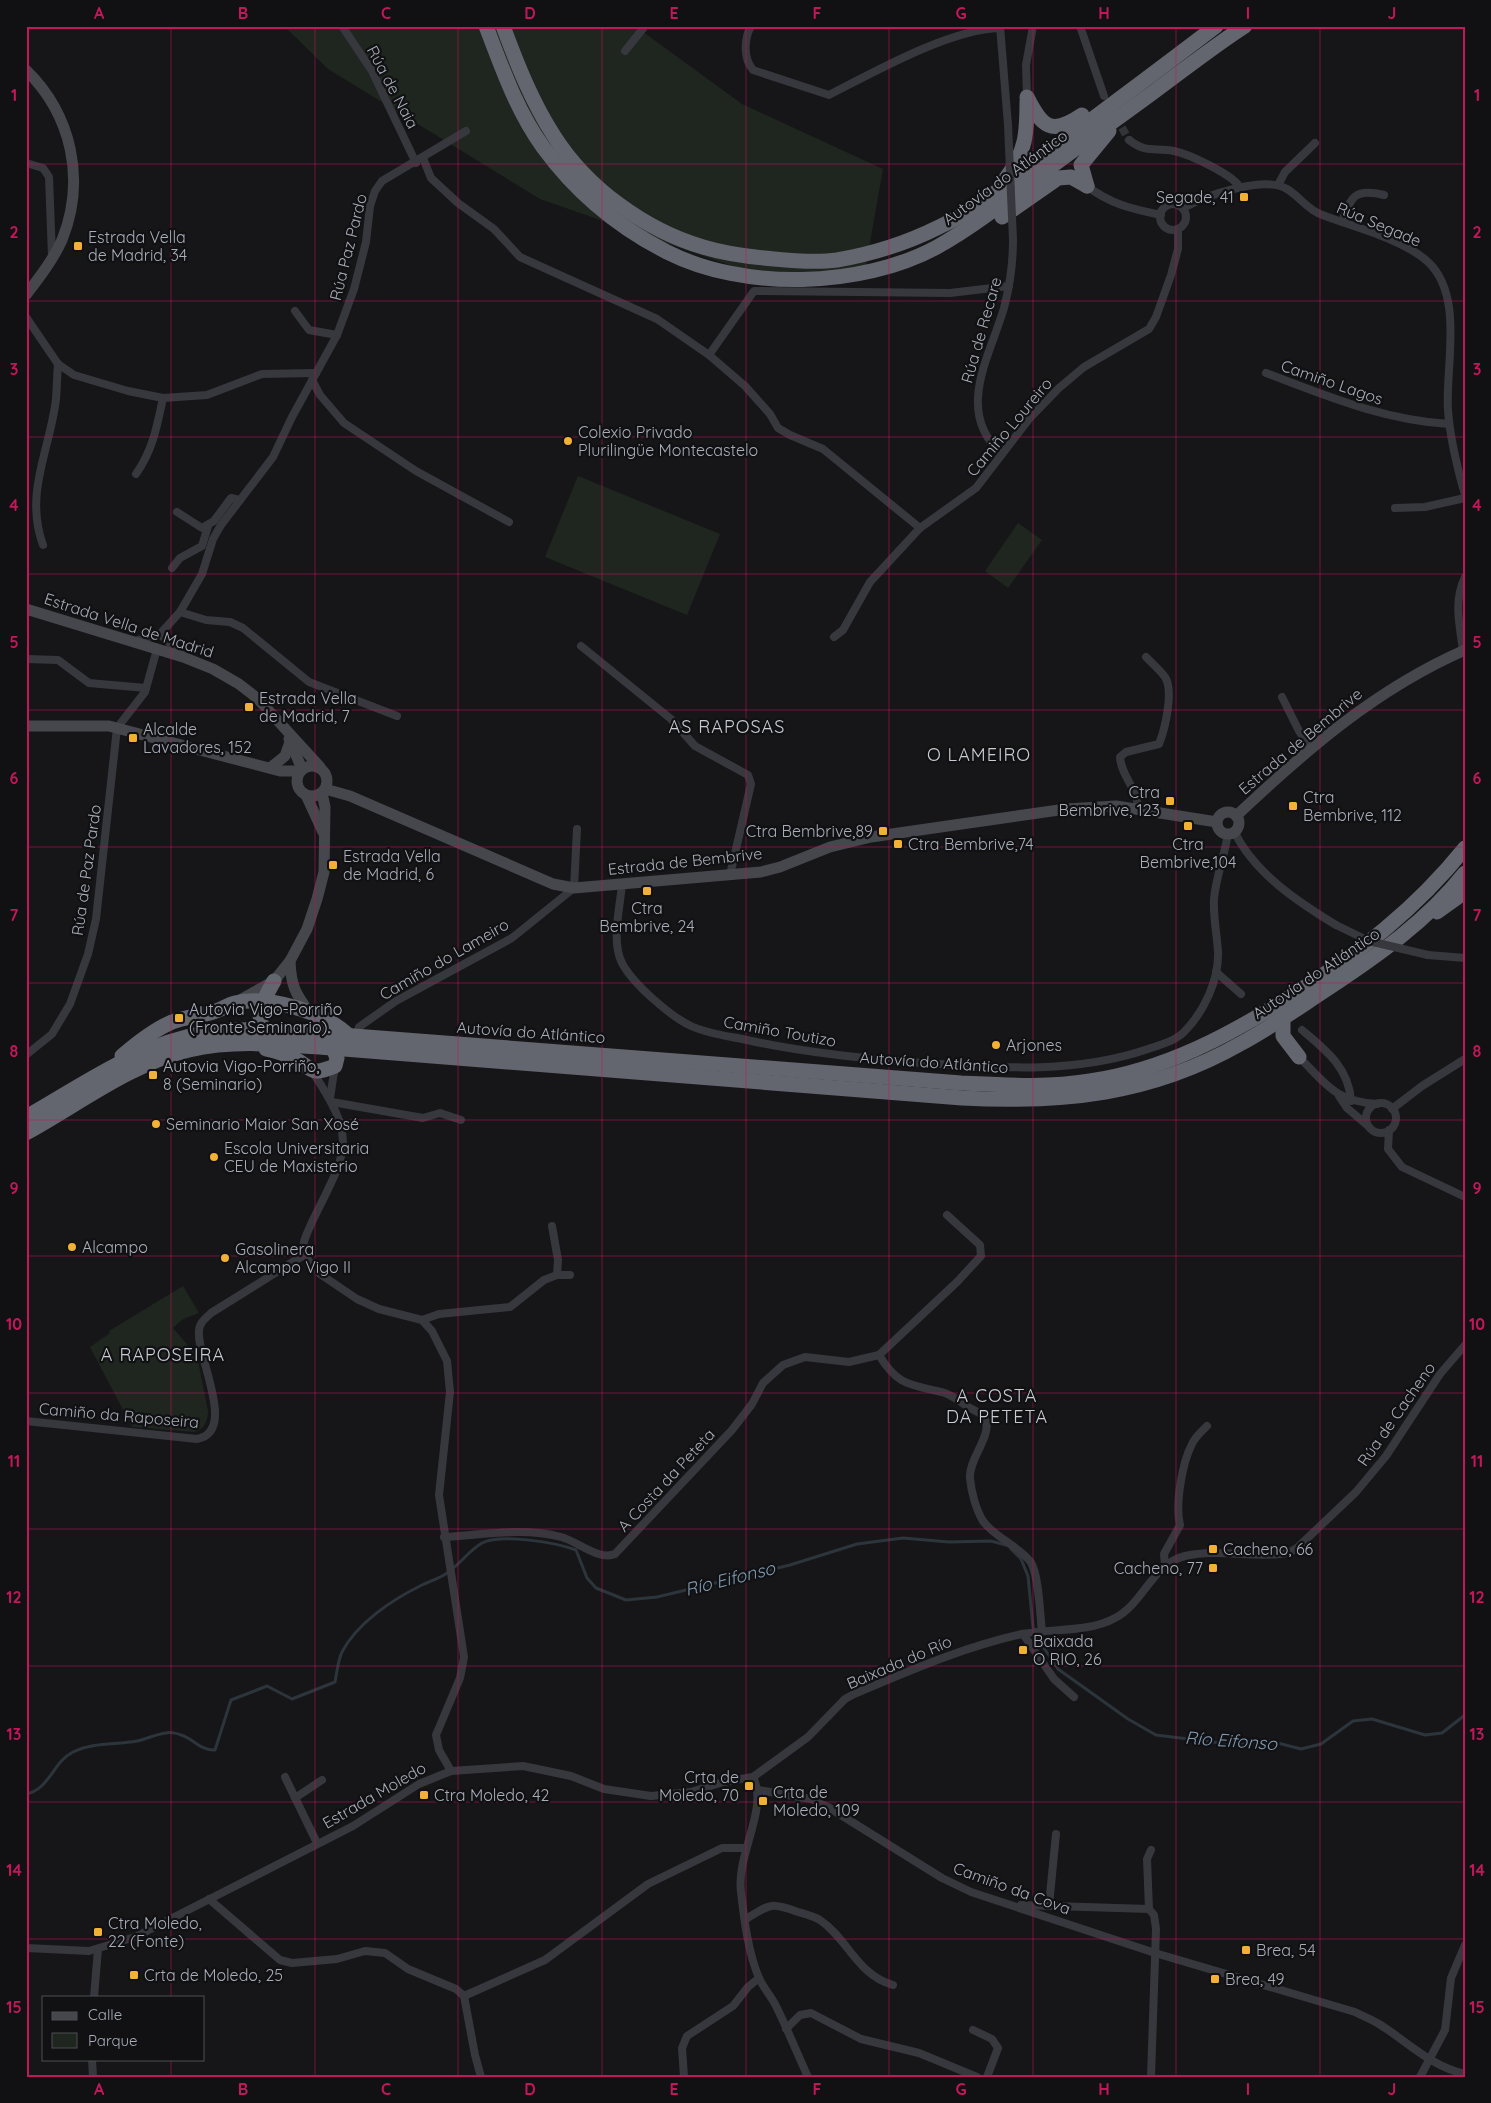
<svg xmlns="http://www.w3.org/2000/svg" width="1491" height="2103" font-family="Quicksand,sans-serif">
<style>
.green{fill:#1e261f}
.lines{fill:none;stroke-linecap:round;stroke-linejoin:round}
.stream{stroke:#2c353c;stroke-width:3}
.street-tunnel{stroke:#333438;stroke-width:8;stroke-dasharray:8 4;stroke-linecap:butt}
.street{stroke:#37383d;stroke-width:8}
.secondary{stroke:#45474d;stroke-width:11}
.highway{stroke:#63666e;stroke-width:15}
.street-bridge{stroke:#37383d;stroke-width:8}
.grid{fill:none;stroke:#c2185b;stroke-width:1;stroke-opacity:0.55}
.poi-dot{fill:#f2b134;stroke:#111113;stroke-width:2}
.labels{text-anchor:middle;stroke-width:4.5;stroke-linejoin:round;paint-order:stroke}
.street-label{font-size:16px;fill:#a8adb8;stroke:#111113}
.poi-label{font-size:16px;fill:#a8adb8;stroke:#111113;text-anchor:start}
.neighbourhood-label{font-size:18px;letter-spacing:1px;fill:#c9ccd4;stroke:#111113}
.water-label{font-size:18px;font-style:italic;fill:#7f9bb3;stroke:#111113}
.neatline{fill:none;stroke:#c2185b;stroke-width:2}
.grid-label{font-size:16px;text-anchor:middle;font-weight:bold;fill:#c2185b}
</style>
<rect width="100%" height="100%" fill="#161618"/>
<g class="green">
<polygon points="284,26 635,26 742,104 883,169 865,271 778,282 540,199 328,69"/>
<polygon points="578,476 720,534 687,615 545,557"/>
<polygon points="1018,523 1042,540 1008,588 985,571"/>
<path d="M 183,1286 L 199,1313 L 183,1319 L 173,1328 L 197,1356 L 208,1411 C 208,1421 204,1430 194,1432 L 132,1427 L 90,1347 L 110,1333 L 109,1331 Z"/>
</g>
<g class="lines">
<g class="stream">
<polyline points="1011,1549 1021,1559 1028,1576 1033,1627 1038,1639 1058,1669 1128,1719 1156,1735 1237,1745 1270,1741 1301,1749 1321,1744 1353,1721 1372,1719 1425,1735 1442,1733 1465,1715"/>
<path d="M 26,1794 C 49,1790 53,1762 73,1752 C 93,1742 116,1745 137,1741 C 147,1739 156,1734 166,1733 C 170,1732 177,1733 181,1735 C 194,1739 201,1751 215,1750 L 231,1700 L 267,1686 L 292,1699 L 335,1682 C 337,1672 338,1660 342,1652 C 357,1623 392,1600 420,1586 C 428,1582 437,1579 444,1575 C 458,1567 468,1551 482,1543 C 502,1533 557,1543 576,1550 L 587,1578 L 596,1588 L 626,1600 L 657,1597 L 790,1565 L 857,1544 L 903,1538 L 949,1542 L 991,1541 L 1006,1545"/>
</g>
<polyline class="street-tunnel" points="1116,117 1129,140"/>
<g class="street">
<polyline points="342,26 372,71 416,163"/>
<path d="M 751,26 C 744,39 743,58 753,70 L 829,95 C 874,72 950,29 1000,28"/>
<polyline points="1000,26 1008,125"/>
<polyline points="1080,26 1104,96"/>
<polyline points="625,51 645,26"/>
<polyline points="1027,97 1026,65 1033,26"/>
<path d="M 1129,140 C 1147,154 1154,147 1174,151 C 1189,154 1231,174 1239,186"/>
<polyline points="423,158 431,178 458,203 494,229 520,257 657,319 709,355 745,386 770,414 778,428 790,435 823,449 920,528"/>
<polyline points="26,163 43,168 49,177 52,256"/>
<polyline points="1278,185 1285,172 1315,143"/>
<path d="M 1087,186 C 1110,204 1132,209 1161,215"/>
<circle cx="1173" cy="217" r="13"/>
<path d="M 1183,208 C 1205,196 1264,175 1287,189 C 1299,196 1307,209 1320,214 C 1352,227 1401,238 1427,261 C 1465,295 1445,366 1448,410 C 1450,440 1457,467 1465,495"/>
<path d="M 1342,222 C 1351,196 1355,188 1384,195"/>
<polyline points="295,311 309,330 337,335"/>
<polyline points="26,317 58,364 74,375 128,391 163,398 207,395 262,374 316,373"/>
<polyline points="709,355 754,291 950,293 1009,286"/>
<path d="M 1266,373 C 1327,396 1383,420 1449,424"/>
<polyline points="312,380 320,395 344,423 416,471 509,522"/>
<path d="M 1002,454 C 954,412 990,356 1004,308 C 1010,285 1013,263 1013,240"/>
<path d="M 136,474 C 153,450 157,426 163,398"/>
<polyline points="1395,508 1425,507 1465,498"/>
<polyline points="177,512 202,528 214,521 231,498 240,500"/>
<path d="M 43,545 C 24,493 50,450 56,399 C 57,387 57,376 58,364"/>
<polyline points="172,568 180,558 202,546 208,526"/>
<polyline points="180,612 206,620 230,622 243,628 309,682 397,716"/>
<polyline points="160,634 180,612 202,574 213,539 221,525 273,457 292,417 337,335 354,289 366,242 370,206 375,191 382,181 466,131"/>
<polyline points="834,637 843,630 870,582 920,528 976,488 1029,419 1059,388 1084,367 1149,329 1156,317 1171,275 1178,249 1178,229"/>
<polyline points="134,641 160,634 182,655"/>
<polyline points="581,646 671,719 695,746 748,775 751,784 730,875"/>
<path d="M 1463,651 C 1460,625 1453,603 1465,577"/>
<polyline points="26,659 58,660 89,683 146,688"/>
<polyline points="1282,697 1299,731 1312,750"/>
<path d="M 1138,809 C 1138,789 1121,776 1120,757 L 1126,752 L 1159,744 C 1165,729 1174,691 1165,677 C 1160,670 1152,663 1146,657"/>
<path d="M 1234,831 C 1254,873 1298,902 1336,925"/>
<path d="M 622,884 C 620,908 611,941 622,963 C 633,984 670,1016 691,1026 C 708,1034 728,1036 747,1040 C 805,1053 863,1058 923,1063 C 999,1068 1075,1074 1148,1049 C 1160,1045 1175,1041 1184,1032 C 1204,1012 1219,980 1218,952 C 1217,934 1213,917 1214,899 C 1216,876 1225,855 1228,833"/>
<polyline points="1428,955 1465,958"/>
<polyline points="1216,972 1241,994"/>
<path d="M 1302,1030 C 1326,1050 1349,1068 1351,1101"/>
<polyline points="356,1037 359,1027 396,1001 512,938 574,888 577,829"/>
<polyline points="26,1055 52,1034 70,1004 88,954 96,919 117,728 145,692 157,649"/>
<path d="M 1299,1057 C 1327,1085 1335,1101 1377,1104"/>
<path d="M 312,1071 C 359,1142 347,1150 312,1222 C 307,1234 301,1243 304,1255 L 320,1274 L 357,1299 L 379,1309 L 422,1320 L 432,1331 L 447,1361 L 450,1392 L 439,1495 L 464,1657 L 460,1678 L 436,1735 L 439,1750 L 451,1771"/>
<polyline points="1339,1096 1347,1108 1367,1125"/>
<polyline points="330,1098 335,1066"/>
<polyline points="332,1102 423,1118 440,1113 461,1120"/>
<circle cx="1381" cy="1118" r="15"/>
<polyline points="1392,1109 1422,1086 1465,1059"/>
<polyline points="1389,1130 1388,1149 1402,1167 1465,1197"/>
<polyline points="552,1226 558,1260 557,1275"/>
<polyline points="422,1320 439,1314 510,1307 544,1280 557,1275 570,1275"/>
<path d="M 879,1355 C 899,1388 912,1384 945,1393 C 953,1396 961,1402 968,1407 C 973,1410 980,1412 984,1417 C 995,1433 968,1459 970,1478 C 971,1491 976,1510 983,1521 C 993,1536 1018,1546 1030,1561 C 1039,1573 1040,1615 1042,1632"/>
<path d="M 26,1421 L 197,1439 C 238,1432 196,1356 199,1331 C 199,1323 205,1319 211,1313 L 304,1255"/>
<path d="M 444,1537 C 483,1535 523,1527 561,1537 C 577,1541 599,1561 615,1554 L 732,1430 L 752,1404 L 763,1383 L 783,1365 L 805,1357 L 849,1362 L 879,1355 L 957,1282 L 981,1256 L 980,1245 L 947,1215"/>
<path d="M 1165,1565 L 1164,1554 L 1180,1525 C 1175,1505 1182,1463 1192,1444 C 1195,1437 1202,1431 1207,1426"/>
<polyline points="1023,1634 1054,1679 1074,1697"/>
<polyline points="285,1777 317,1843"/>
<path d="M 753,1777 C 769,1809 736,1854 741,1892 C 744,1919 748,1952 759,1978 C 763,1987 770,1995 775,2004 C 787,2028 797,2053 808,2077"/>
<path d="M 758,1790 L 811,1799 L 828,1807 L 942,1878 L 971,1892 L 1155,1953 L 1355,2012 C 1363,2016 1371,2019 1379,2024 C 1408,2042 1430,2066 1465,2074"/>
<polyline points="295,1798 322,1780"/>
<polyline points="1151,1850 1147,1859 1149,1909 1154,1915 1156,1929 1151,2077"/>
<polyline points="209,1899 280,1960 292,1963 337,1959 365,1951 385,1953 408,1969 456,1989 464,1996"/>
<polyline points="1021,1905 1149,1909"/>
<polyline points="1049,1905 1056,1834"/>
<path d="M 746,1919 C 770,1904 770,1902 798,1912 C 805,1914 813,1916 820,1920 C 848,1939 857,1975 893,1985"/>
<path d="M 26,1948 L 89,1951 L 135,1937 L 353,1826 L 419,1784 L 451,1771 L 523,1766 L 571,1776 L 604,1789 L 651,1796 L 691,1792 L 723,1782 L 753,1777 L 808,1737 L 845,1699 L 854,1694 C 909,1671 963,1647 1022,1634 C 1052,1628 1088,1633 1115,1618 C 1144,1603 1152,1564 1185,1556 C 1219,1548 1255,1559 1288,1553 L 1297,1548 L 1356,1492 L 1386,1456 L 1440,1374 L 1465,1345"/>
<polyline points="94,1997 98,1949"/>
<polyline points="786,2029 800,2015 811,2013 861,2039 919,2053 977,2077"/>
<polyline points="973,2030 992,2039 998,2048 987,2077"/>
<polyline points="92,2059 93,2077"/>
<polyline points="481,2077 475,2055 464,1996 545,1960 648,1884 722,1848 745,1848"/>
<polyline points="684,2077 682,2048 687,2036 733,2006 748,1987 759,1978"/>
<polyline points="1420,2077 1445,2030 1451,1978 1465,1945"/>
</g>
<g class="secondary">
<path d="M 26,70 C 72,115 86,180 62,240 C 53,260 39,278 26,295"/>
<polyline points="26,609 183,657 213,669 239,684 257,698 320,767"/>
<polyline points="26,726 109,726 280,771 299,771"/>
<polyline points="289,739 302,769"/>
<circle cx="312" cy="781" r="15"/>
<polyline points="270,768 285,756 290,742"/>
<polyline points="325,789 350,796 553,884 574,888 761,872 780,867 830,847 871,837 1066,809 1116,806 1217,822"/>
<polyline points="306,795 323,832"/>
<circle cx="1228" cy="823" r="11"/>
<path d="M 1236,816 C 1306,750 1376,689 1465,650"/>
<path d="M 290,961 C 291,985 295,994 310,1013"/>
<polyline points="238,1001 274,981 290,961 307,929 317,899 324,872 325,807 322,793"/>
</g>
<g class="highway">
<path d="M 486,26 C 502,68 517,111 543,147 C 575,191 618,227 667,252 C 744,291 861,288 937,247 C 969,229 998,207 1028,184 C 1070,152 1113,122 1155,91 C 1185,69 1214,46 1245,26"/>
<path d="M 503,26 C 517,64 532,102 554,136 C 587,188 645,230 703,247 C 726,254 750,257 774,259 C 794,261 816,263 837,260 C 872,254 907,243 939,227 C 978,209 1013,179 1047,153 C 1103,111 1160,69 1216,26"/>
<path d="M 1027,97 C 1042,127 1051,136 1082,115"/>
<path d="M 1006,178 C 1026,152 1027,133 1027,101"/>
<polyline points="1087,186 1081,165 1109,131"/>
<polyline points="1002,217 1058,178 1071,177 1087,186"/>
<polyline points="1437,912 1465,892"/>
<polyline points="1283,1018 1283,1036 1299,1057"/>
<path d="M 268,1036 C 252,1018 264,999 274,981"/>
<path d="M 266,1049 C 275,1051 285,1054 293,1058 C 314,1068 308,1077 335,1066 L 337,1058 L 330,1041"/>
<path d="M 122,1056 C 137,1043 153,1030 172,1022 C 185,1017 200,1016 213,1012 C 221,1010 227,1005 235,1003 C 268,995 325,1012 349,1036"/>
<path d="M 26,1117 C 84,1084 139,1044 205,1033 C 245,1026 288,1032 328,1034 L 961,1083 C 1004,1085 1048,1088 1090,1081 C 1165,1070 1230,1035 1293,995 C 1360,952 1415,910 1465,848"/>
<path d="M 26,1133 C 79,1104 130,1064 189,1050 C 232,1040 276,1044 319,1047 L 962,1098 C 1063,1103 1150,1095 1240,1044 C 1270,1028 1298,1008 1327,989 C 1377,956 1427,921 1465,873"/>
</g>
<g class="street-bridge">
<polyline points="1008,125 1013,240"/>
<polyline points="1336,925 1369,941 1428,955"/>
</g>
</g>
<path class="grid" d="M 171,26 L 171,1997M 315,26 L 315,2077M 458,26 L 458,2077M 602,26 L 602,2077M 746,26 L 746,2077M 889,26 L 889,2077M 1033,26 L 1033,2077M 1176,26 L 1176,2077M 1320,26 L 1320,2077M 26,164 L 1465,164M 26,301 L 1465,301M 26,437 L 1465,437M 26,574 L 1465,574M 26,710 L 1465,710M 26,847 L 1465,847M 26,983 L 1465,983M 26,1120 L 1465,1120M 26,1256 L 1465,1256M 26,1393 L 1465,1393M 26,1529 L 1465,1529M 26,1666 L 1465,1666M 26,1802 L 1465,1802M 26,1939 L 1465,1939M 171,2059 L 171,2077"/>
<g class="poi-dot">
<rect x="1239" y="192" width="10" height="10" rx="2.5"/>
<rect x="73" y="241" width="10" height="10" rx="2.5"/>
<circle cx="568" cy="441" r="5"/>
<rect x="244" y="702" width="10" height="10" rx="2.5"/>
<rect x="128" y="733" width="10" height="10" rx="2.5"/>
<rect x="1165" y="796" width="10" height="10" rx="2.5"/>
<rect x="1288" y="801" width="10" height="10" rx="2.5"/>
<rect x="1183" y="821" width="10" height="10" rx="2.5"/>
<rect x="878" y="826" width="10" height="10" rx="2.5"/>
<rect x="893" y="839" width="10" height="10" rx="2.5"/>
<rect x="328" y="860" width="10" height="10" rx="2.5"/>
<rect x="642" y="886" width="10" height="10" rx="2.5"/>
<rect x="174" y="1013" width="10" height="10" rx="2.5"/>
<circle cx="996" cy="1045" r="5"/>
<rect x="148" y="1070" width="10" height="10" rx="2.5"/>
<circle cx="156" cy="1124" r="5"/>
<circle cx="214" cy="1157" r="5"/>
<circle cx="72" cy="1247" r="5"/>
<circle cx="225" cy="1258" r="5"/>
<rect x="1208" y="1544" width="10" height="10" rx="2.5"/>
<rect x="1208" y="1563" width="10" height="10" rx="2.5"/>
<rect x="1018" y="1645" width="10" height="10" rx="2.5"/>
<rect x="744" y="1781" width="10" height="10" rx="2.5"/>
<rect x="419" y="1790" width="10" height="10" rx="2.5"/>
<rect x="758" y="1796" width="10" height="10" rx="2.5"/>
<rect x="93" y="1927" width="10" height="10" rx="2.5"/>
<rect x="1241" y="1945" width="10" height="10" rx="2.5"/>
<rect x="129" y="1970" width="10" height="10" rx="2.5"/>
<rect x="1210" y="1974" width="10" height="10" rx="2.5"/>
</g>
<g class="labels">
<g class="street-label">
<text transform="translate(393 87) rotate(62)" y="6">Rúa de Naia</text>
<text transform="translate(1005 177) rotate(-36)" y="6">Autovía do Atlántico</text>
<text transform="translate(1379 224) rotate(23)" y="6">Rúa Segade</text>
<text transform="translate(348 247) rotate(-76)" y="6">Rúa Paz Pardo</text>
<text transform="translate(981 330) rotate(-74)" y="6">Rúa de Recare</text>
<text transform="translate(1332 382) rotate(19)" y="6">Camiño Lagos</text>
<text transform="translate(1009 427) rotate(-50)" y="6">Camiño Loureiro</text>
<text transform="translate(129 625) rotate(18)" y="6">Estrada Vella de Madrid</text>
<text transform="translate(1300 741) rotate(-40)" y="6">Estrada de Bembrive</text>
<text transform="translate(685 861) rotate(-6)" y="6">Estrada de Bembrive</text>
<text transform="translate(86 870) rotate(-82)" y="6">Rúa de Paz Pardo</text>
<text transform="translate(444 959) rotate(-30)" y="6">Camiño do Lameiro</text>
<text transform="translate(1316 973) rotate(-34)" y="6">Autovía do Atlántico</text>
<text transform="translate(780 1031) rotate(10)" y="6">Camiño Toutizo</text>
<text transform="translate(531 1032) rotate(4)" y="6">Autovía do Atlántico</text>
<text transform="translate(934 1062) rotate(4)" y="6">Autovía do Atlántico</text>
<text transform="translate(1396 1414) rotate(-55)" y="6">Rúa de Cacheno</text>
<text transform="translate(119 1415) rotate(5)" y="6">Camiño da Raposeira</text>
<text transform="translate(666 1480) rotate(-47)" y="6">A Costa da Peteta</text>
<text transform="translate(899 1662) rotate(-23)" y="6">Baixada do Río</text>
<text transform="translate(374 1795) rotate(-30)" y="6">Estrada Moledo</text>
<text transform="translate(1012 1888) rotate(20)" y="6">Camiño da Cova</text>
</g>
<g class="poi-label">
<text x="1234" y="203" text-anchor="end">Segade, 41</text>
<text x="88" y="243">Estrada Vella<tspan x="88" dy="18">de Madrid, 34</tspan></text>
<text x="578" y="438">Colexio Privado<tspan x="578" dy="18">Plurilingüe Montecastelo</tspan></text>
<text x="259" y="704">Estrada Vella<tspan x="259" dy="18">de Madrid, 7</tspan></text>
<text x="143" y="735">Alcalde<tspan x="143" dy="18">Lavadores, 152</tspan></text>
<text x="1160" y="798" text-anchor="end">Ctra<tspan x="1160" dy="18">Bembrive, 123</tspan></text>
<text x="1303" y="803">Ctra<tspan x="1303" dy="18">Bembrive, 112</tspan></text>
<text x="873" y="837" text-anchor="end">Ctra Bembrive,89</text>
<text x="908" y="850">Ctra Bembrive,74</text>
<text x="1188" y="850" text-anchor="middle">Ctra<tspan x="1188" dy="18">Bembrive,104</tspan></text>
<text x="343" y="862">Estrada Vella<tspan x="343" dy="18">de Madrid, 6</tspan></text>
<text x="647" y="914" text-anchor="middle">Ctra<tspan x="647" dy="18">Bembrive, 24</tspan></text>
<text x="189" y="1015">Autovia Vigo-Porriño<tspan x="189" dy="18">(Fronte Seminario).</tspan></text>
<text x="1006" y="1051">Arjones</text>
<text x="163" y="1072">Autovia Vigo-Porriño,<tspan x="163" dy="18">8 (Seminario)</tspan></text>
<text x="166" y="1130">Seminario Maior San Xosé</text>
<text x="224" y="1154">Escola Universitaria<tspan x="224" dy="18">CEU de Maxisterio</tspan></text>
<text x="82" y="1253">Alcampo</text>
<text x="235" y="1255">Gasolinera<tspan x="235" dy="18">Alcampo Vigo II</tspan></text>
<text x="1223" y="1555">Cacheno, 66</text>
<text x="1203" y="1574" text-anchor="end">Cacheno, 77</text>
<text x="1033" y="1647">Baixada<tspan x="1033" dy="18">O RIO, 26</tspan></text>
<text x="739" y="1783" text-anchor="end">Crta de<tspan x="739" dy="18">Moledo, 70</tspan></text>
<text x="773" y="1798">Crta de<tspan x="773" dy="18">Moledo, 109</tspan></text>
<text x="434" y="1801">Ctra Moledo, 42</text>
<text x="108" y="1929">Ctra Moledo,<tspan x="108" dy="18">22 (Fonte)</tspan></text>
<text x="1256" y="1956">Brea, 54</text>
<text x="144" y="1981">Crta de Moledo, 25</text>
<text x="1225" y="1985">Brea, 49</text>
</g>
<g class="neighbourhood-label">
<text x="727" y="733">AS RAPOSAS</text>
<text x="979" y="761">O LAMEIRO</text>
<text x="163" y="1361">A RAPOSEIRA</text>
<text x="997" y="1402">A COSTA<tspan x="997" dy="21">DA PETETA</tspan></text>
</g>
<g class="water-label">
<text transform="translate(730 1579) rotate(-14)" y="6">Río Eifonso</text>
<text transform="translate(1231 1741) rotate(4)" y="6">Río Eifonso</text>
</g>
</g>
<rect width="1491" height="2103" fill="none" stroke="#111113" stroke-width="55"/>
<rect x="42" y="1996" width="162" height="65" fill="#111113" stroke="#4d4f55"/>
<rect x="52" y="2012" width="25" height="8" fill="#45474d" stroke="#4d4f55"/>
<text x="88" y="2020" font-size="15" fill="#a8adb8">Calle</text>
<rect x="52" y="2033" width="25" height="15" fill="#1e261f" stroke="#4d4f55"/>
<text x="88" y="2046" font-size="15" fill="#a8adb8">Parque</text>
<rect x="28" y="28" width="1436" height="2048" class="neatline"/>
<g class="grid-label">
<text x="99" y="19">A</text>
<text x="243" y="19">B</text>
<text x="386" y="19">C</text>
<text x="530" y="19">D</text>
<text x="674" y="19">E</text>
<text x="817" y="19">F</text>
<text x="961" y="19">G</text>
<text x="1104" y="19">H</text>
<text x="1248" y="19">I</text>
<text x="1392" y="19">J</text>
<text x="14" y="101">1</text>
<text x="1477" y="101">1</text>
<text x="14" y="238">2</text>
<text x="1477" y="238">2</text>
<text x="14" y="375">3</text>
<text x="1477" y="375">3</text>
<text x="14" y="511">4</text>
<text x="1477" y="511">4</text>
<text x="14" y="648">5</text>
<text x="1477" y="648">5</text>
<text x="14" y="784">6</text>
<text x="1477" y="784">6</text>
<text x="14" y="921">7</text>
<text x="1477" y="921">7</text>
<text x="14" y="1057">8</text>
<text x="1477" y="1057">8</text>
<text x="14" y="1194">9</text>
<text x="1477" y="1194">9</text>
<text x="14" y="1330">10</text>
<text x="1477" y="1330">10</text>
<text x="14" y="1467">11</text>
<text x="1477" y="1467">11</text>
<text x="14" y="1603">12</text>
<text x="1477" y="1603">12</text>
<text x="14" y="1740">13</text>
<text x="1477" y="1740">13</text>
<text x="14" y="1876">14</text>
<text x="1477" y="1876">14</text>
<text x="14" y="2013">15</text>
<text x="1477" y="2013">15</text>
<text x="99" y="2095">A</text>
<text x="243" y="2095">B</text>
<text x="386" y="2095">C</text>
<text x="530" y="2095">D</text>
<text x="674" y="2095">E</text>
<text x="817" y="2095">F</text>
<text x="961" y="2095">G</text>
<text x="1104" y="2095">H</text>
<text x="1248" y="2095">I</text>
<text x="1392" y="2095">J</text>
</g>
</svg>
